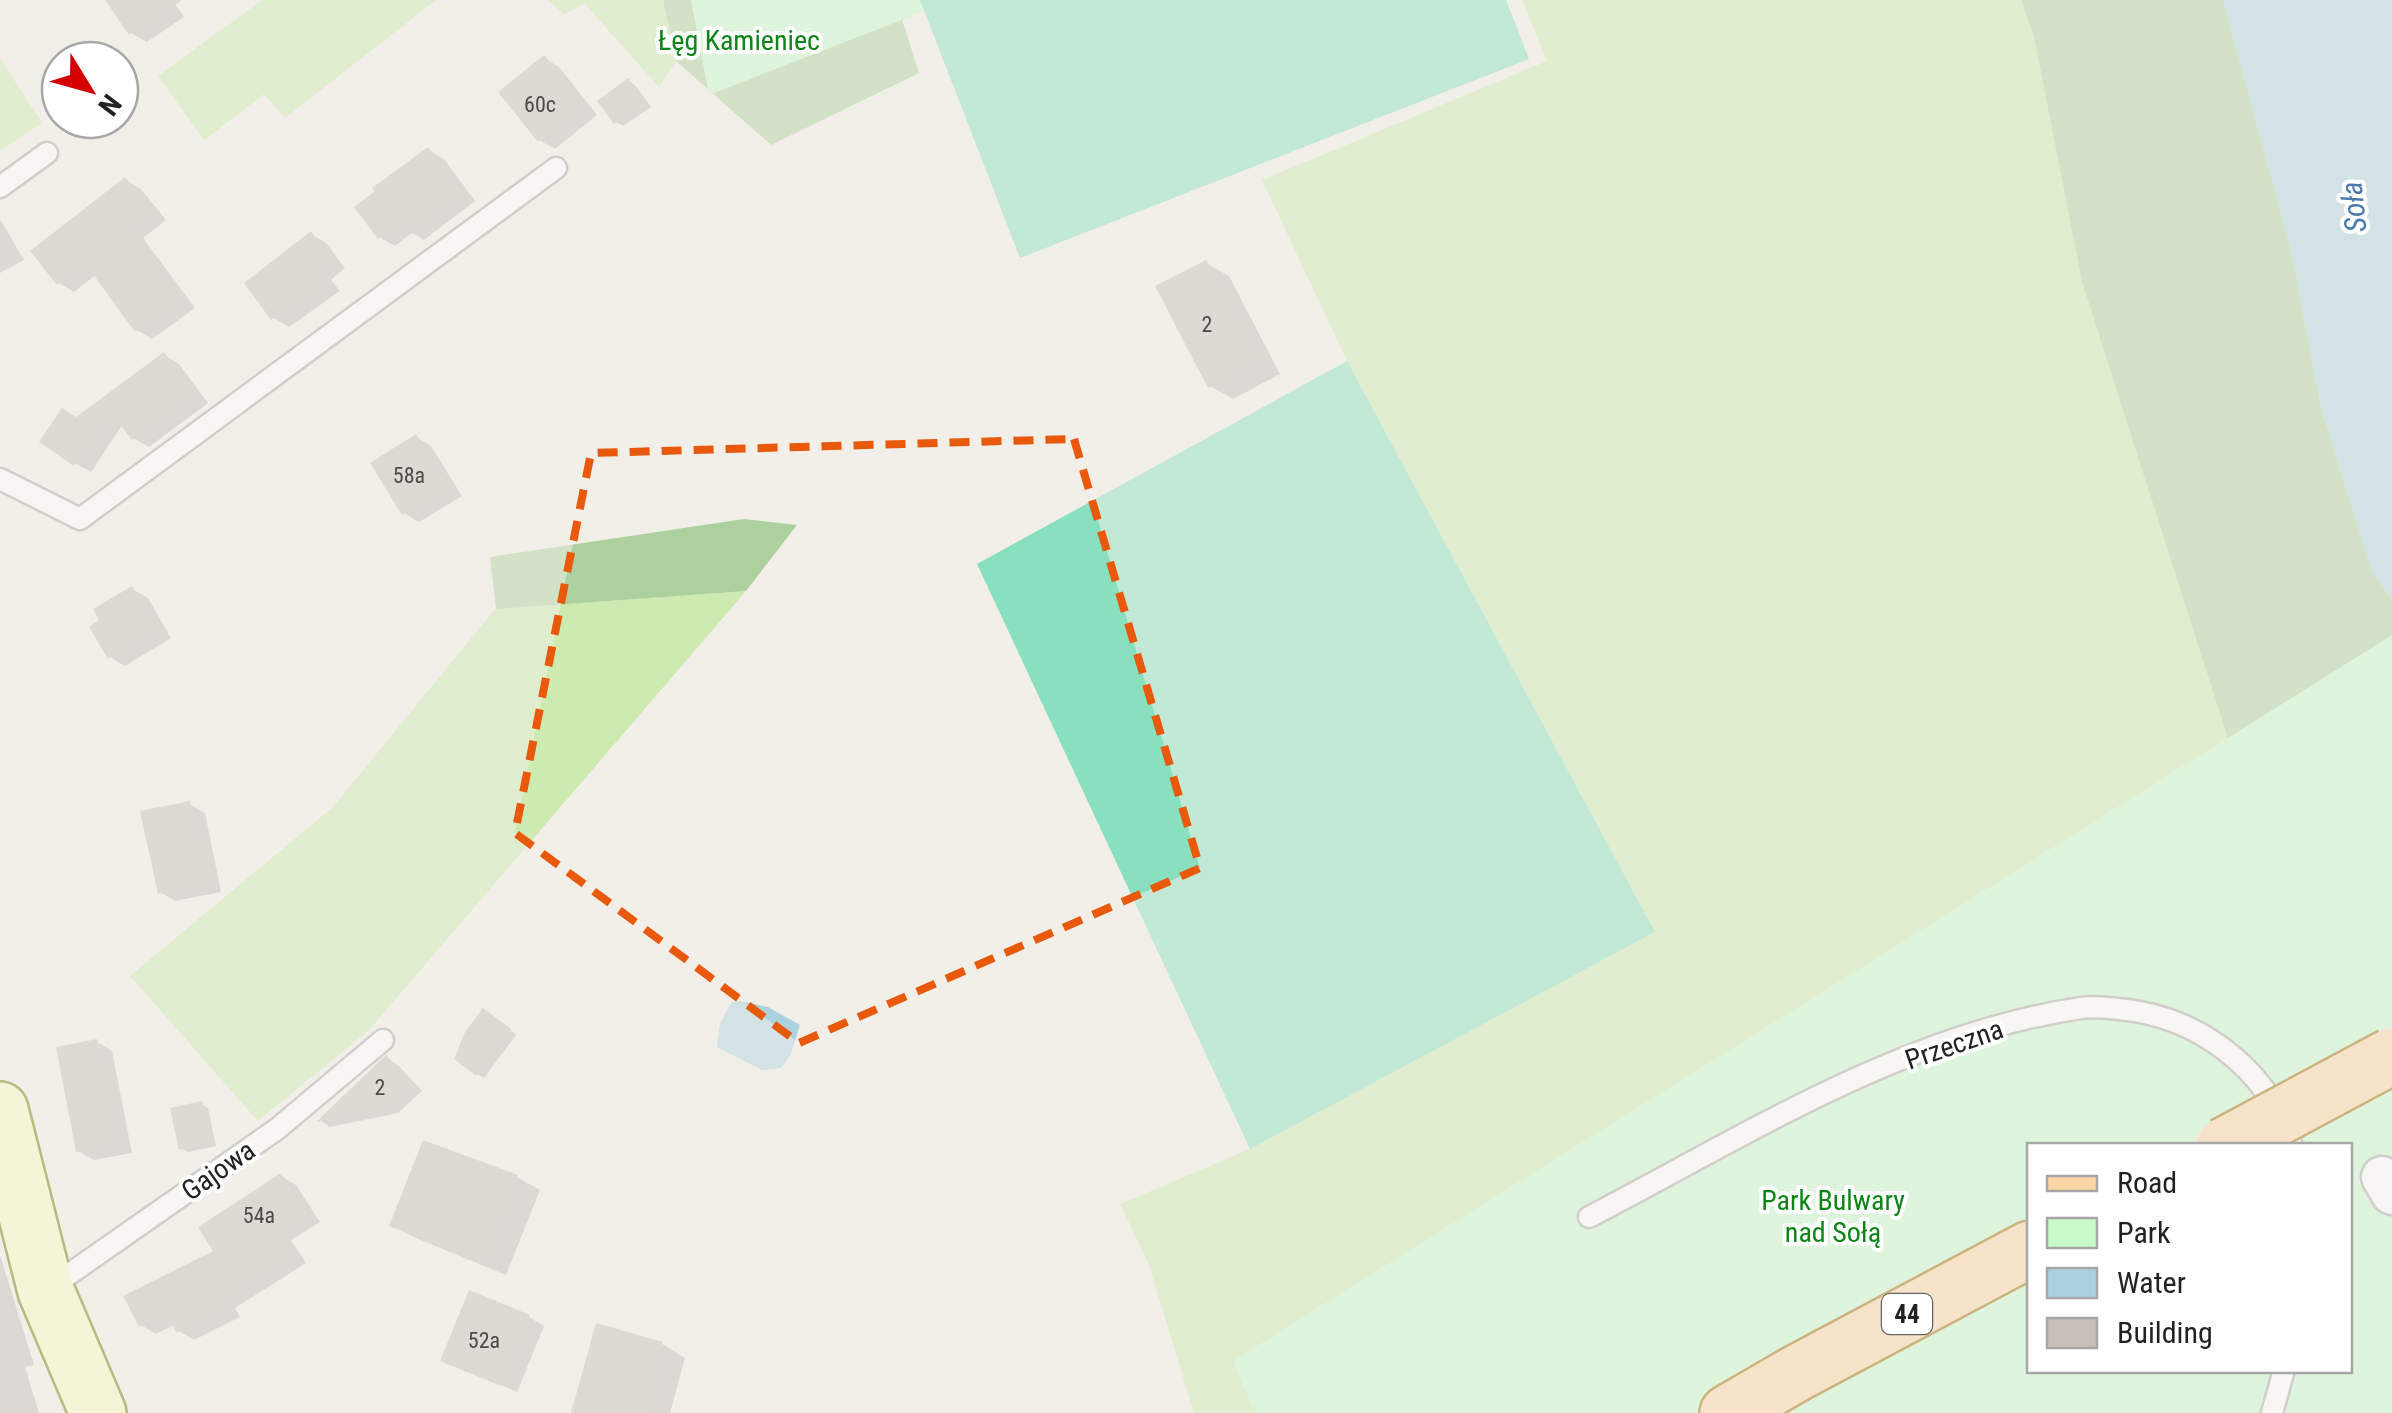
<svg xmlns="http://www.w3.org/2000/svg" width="2392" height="1413" font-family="'Roboto Condensed',sans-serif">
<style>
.grass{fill:#cdebb0}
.forest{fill:#add19e}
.park{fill:#c8facc;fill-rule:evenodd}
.pitch{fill:#88e0be}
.water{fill:#aad3df}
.shadow{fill:#0003}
.building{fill:#c7bfb8}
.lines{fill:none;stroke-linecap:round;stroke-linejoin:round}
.lane-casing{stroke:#a9a9a9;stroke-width:25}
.street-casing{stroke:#a9a9a9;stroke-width:45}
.secondary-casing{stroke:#707d05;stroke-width:60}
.primary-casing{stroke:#a06b00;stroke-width:60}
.lane{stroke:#fff;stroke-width:20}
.street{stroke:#fff;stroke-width:40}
.secondary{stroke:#f7fabf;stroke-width:55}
.primary{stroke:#fcd6a4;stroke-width:55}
.primary-bridge-casing{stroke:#a06b00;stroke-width:60;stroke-linecap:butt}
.primary-bridge{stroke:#fcd6a4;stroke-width:55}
.marked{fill:none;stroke:#e8590c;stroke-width:8;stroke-dasharray:20 12;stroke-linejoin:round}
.labels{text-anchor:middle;stroke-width:8;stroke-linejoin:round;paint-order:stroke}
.number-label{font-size:22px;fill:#4b4948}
.shield{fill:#fff;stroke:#646464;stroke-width:2.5}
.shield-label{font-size:25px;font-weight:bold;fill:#222}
.park-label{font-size:28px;fill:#0c8416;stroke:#fff}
.street-label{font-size:28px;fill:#222;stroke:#fff}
.water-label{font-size:30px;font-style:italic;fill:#4a7aab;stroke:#fff}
</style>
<rect width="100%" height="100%" fill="#f2efe9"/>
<g class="grass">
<polygon points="262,0 436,0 285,118 264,94 204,140 158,76"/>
<polygon points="548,0 663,0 676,61 659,87 585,4 564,14"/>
<polygon points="1522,0 2021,0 2034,37 2082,282 2291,936 2030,1146 1630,1413 1194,1413 1148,1262 1120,1204 1250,1149 1655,932 1347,361 1262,180 1547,61"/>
<polygon points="0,58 42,123 0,151"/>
<polygon points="746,591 368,1031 258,1121 130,976 333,807 495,609"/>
</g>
<g class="forest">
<polygon points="663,0 896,0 919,73 771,145 676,61"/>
<polygon points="2021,0 2223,0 2291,250 2321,406 2372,572 2392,600 2392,904 2291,936 2082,282 2034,37"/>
<polygon points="744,519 797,525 746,591 496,609 490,557"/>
</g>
<g class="park">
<polygon points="691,0 953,0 709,95"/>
<path d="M 2392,635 L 2392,1413 L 1255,1413 L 1233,1361 ZM 2030,1146 L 2350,1146 L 2350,1370 L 2030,1370 Z"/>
</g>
<g class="pitch">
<polygon points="920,0 1506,0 1529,59 1020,258"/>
<polygon points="1347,361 1655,932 1250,1149 977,564"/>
</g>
<g class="water">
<polygon points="2223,0 2392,0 2392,600 2372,573 2321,405 2291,250"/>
<polygon points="739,1001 768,1007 800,1025 790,1056 781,1068 762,1070 717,1047 720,1024 731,1002"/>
</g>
<g class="shadow">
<polygon points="108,0 172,0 184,17 147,42 131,33"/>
<polygon points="544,58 559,67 597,115 555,149 539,140"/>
<polygon points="628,81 635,85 651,107 623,126 616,122"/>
<polygon points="428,150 444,159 475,201 424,240 412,233 395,246 379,237"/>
<polygon points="125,180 141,189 166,220 143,238 195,308 152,339 137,330 97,274 74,292 59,283"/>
<polygon points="0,219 24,260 0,273"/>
<polygon points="311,234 326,243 345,268 331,280 340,291 289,327 273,318"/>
<polygon points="1206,263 1229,276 1280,374 1233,399 1210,386"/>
<polygon points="164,355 179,364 208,403 149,447 133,438 123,424 91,472 76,464 77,420"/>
<polygon points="416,437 431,446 462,496 419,522 404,513"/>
<polygon points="132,589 148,598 171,638 125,666 110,657"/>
<polygon points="189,804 205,813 221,892 175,901 160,892"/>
<polygon points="491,1015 516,1035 484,1078 477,1074"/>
<polygon points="97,1042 112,1051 132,1153 94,1160 78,1151"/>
<polygon points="386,1059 398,1065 422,1091 398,1113 330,1127 321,1121"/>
<polygon points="201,1104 208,1108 216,1146 188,1152 181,1148"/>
<polygon points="424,1143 517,1177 540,1190 506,1275 416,1238 392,1225"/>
<polygon points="281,1176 296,1185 320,1222 291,1240 306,1263 235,1308 240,1317 194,1340 179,1331 176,1324 156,1334 141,1325 217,1252"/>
<polygon points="0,1255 34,1365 25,1367 39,1413 0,1413"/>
<polygon points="529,1317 544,1326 517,1392 443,1360"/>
<polygon points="662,1344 685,1358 670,1413 574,1413"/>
</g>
<g class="building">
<polygon points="105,0 182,0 129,35"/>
<polygon points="544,55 584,105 538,142 498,92"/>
<polygon points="628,78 645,102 614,124 597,101"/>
<polygon points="428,147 462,192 407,233 399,223 378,239 354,207 375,191 372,188"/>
<polygon points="125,177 152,211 129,229 181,299 135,332 85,263 57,285 30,251"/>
<polygon points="311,231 331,259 317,270 326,282 271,320 244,283"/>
<polygon points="1206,260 1259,361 1208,388 1155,286"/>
<polygon points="164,352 195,394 132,440 110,412 74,466 39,442 62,408 76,417"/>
<polygon points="416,434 448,487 402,515 370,463"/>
<polygon points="132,586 158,629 108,659 89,627 99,620 93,609"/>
<polygon points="190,801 207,884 158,894 140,811"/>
<polygon points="483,1008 511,1029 476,1076 454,1059 465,1032"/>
<polygon points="97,1039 117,1145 76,1152 56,1047"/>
<polygon points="386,1055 412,1083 386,1107 316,1122"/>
<polygon points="202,1101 211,1143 179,1150 170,1108"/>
<polygon points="423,1140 518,1175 483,1263 389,1226"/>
<polygon points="281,1173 306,1213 277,1231 292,1254 221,1299 226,1308 177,1333 167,1313 139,1327 123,1296 213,1251 198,1227"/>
<polygon points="469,1290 530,1315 501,1386 440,1361"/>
<polygon points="596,1323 663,1342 643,1413 571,1413"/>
</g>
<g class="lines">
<defs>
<g id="lane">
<polyline points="0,187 47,153"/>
<polyline points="0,479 80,519 556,168"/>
<path d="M 1589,1217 C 1745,1136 1904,1034 2081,1008 C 2093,1006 2107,1008 2119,1009 C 2198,1016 2269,1069 2292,1146"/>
<polyline points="48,1289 277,1129 383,1040"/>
<polyline points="2272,1413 2284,1370"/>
</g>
<polyline id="street" points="2382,1177 2392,1194"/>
<polyline id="secondary" points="0,1110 46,1291 98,1413"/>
<polyline id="primary" points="1728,1413 1797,1373 2030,1249"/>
</defs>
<use href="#lane" class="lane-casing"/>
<use href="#street" class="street-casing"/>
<use href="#secondary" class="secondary-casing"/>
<use href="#primary" class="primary-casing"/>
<use href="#lane" class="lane"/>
<use href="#street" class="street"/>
<use href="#secondary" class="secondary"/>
<use href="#primary" class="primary"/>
<defs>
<polyline id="primary-bridge" points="2224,1146 2392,1056"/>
</defs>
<use href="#primary-bridge" class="primary-bridge-casing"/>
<use href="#primary-bridge" class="primary-bridge"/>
</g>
<path d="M0 0H2392V1413H0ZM 1074,439 L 1200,868 L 799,1043 L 515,833 L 591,453 Z" fill="#f2efe9" fill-opacity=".55" fill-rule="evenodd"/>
<path class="marked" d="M 1074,439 L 1200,868 L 799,1043 L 515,833 L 591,453 Z"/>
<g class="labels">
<g class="number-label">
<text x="540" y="112">60c</text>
<text x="1207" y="332">2</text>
<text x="409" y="483">58a</text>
<text x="380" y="1095">2</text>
<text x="259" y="1223">54a</text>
<text x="484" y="1348">52a</text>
</g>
<rect class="shield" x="1882" y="1294" width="50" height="40" rx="8"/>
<g class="shield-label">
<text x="1907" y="1323">44</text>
</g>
<g class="park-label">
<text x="739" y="50">Łęg Kamieniec</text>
<text x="1833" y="1210">Park Bulwary<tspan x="1833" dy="32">nad Sołą</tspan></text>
</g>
<g class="street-label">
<text transform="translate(1954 1044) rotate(-19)" y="10">Przeczna</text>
<text transform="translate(218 1170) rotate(-35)" y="10">Gajowa</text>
</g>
<g class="water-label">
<text transform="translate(2354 207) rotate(-96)" y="10">Soła</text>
</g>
</g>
<rect x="2027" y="1143" width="325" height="230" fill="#ffffff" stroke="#a7a7a7" stroke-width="2.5"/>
<rect x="2047" y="1176" width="50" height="15" fill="#fcd6a4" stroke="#a7a7a7" stroke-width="2.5"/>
<text x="2117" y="1193" font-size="30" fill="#222222">Road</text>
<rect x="2047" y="1218" width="50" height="30" fill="#c8facc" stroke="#a7a7a7" stroke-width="2.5"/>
<text x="2117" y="1243" font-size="30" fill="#222222">Park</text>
<rect x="2047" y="1268" width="50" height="30" fill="#aad3df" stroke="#a7a7a7" stroke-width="2.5"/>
<text x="2117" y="1293" font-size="30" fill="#222222">Water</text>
<rect x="2047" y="1318" width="50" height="30" fill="#c7bfb8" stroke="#a7a7a7" stroke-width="2.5"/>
<text x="2117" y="1343" font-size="30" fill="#222222">Building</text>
<g transform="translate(90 90) rotate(127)"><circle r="48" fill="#ffffff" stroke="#a7a7a7" stroke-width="2.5"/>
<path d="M0-8L18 38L0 25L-18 38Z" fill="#d40000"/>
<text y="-15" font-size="28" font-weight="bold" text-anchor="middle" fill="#222222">N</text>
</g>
</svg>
